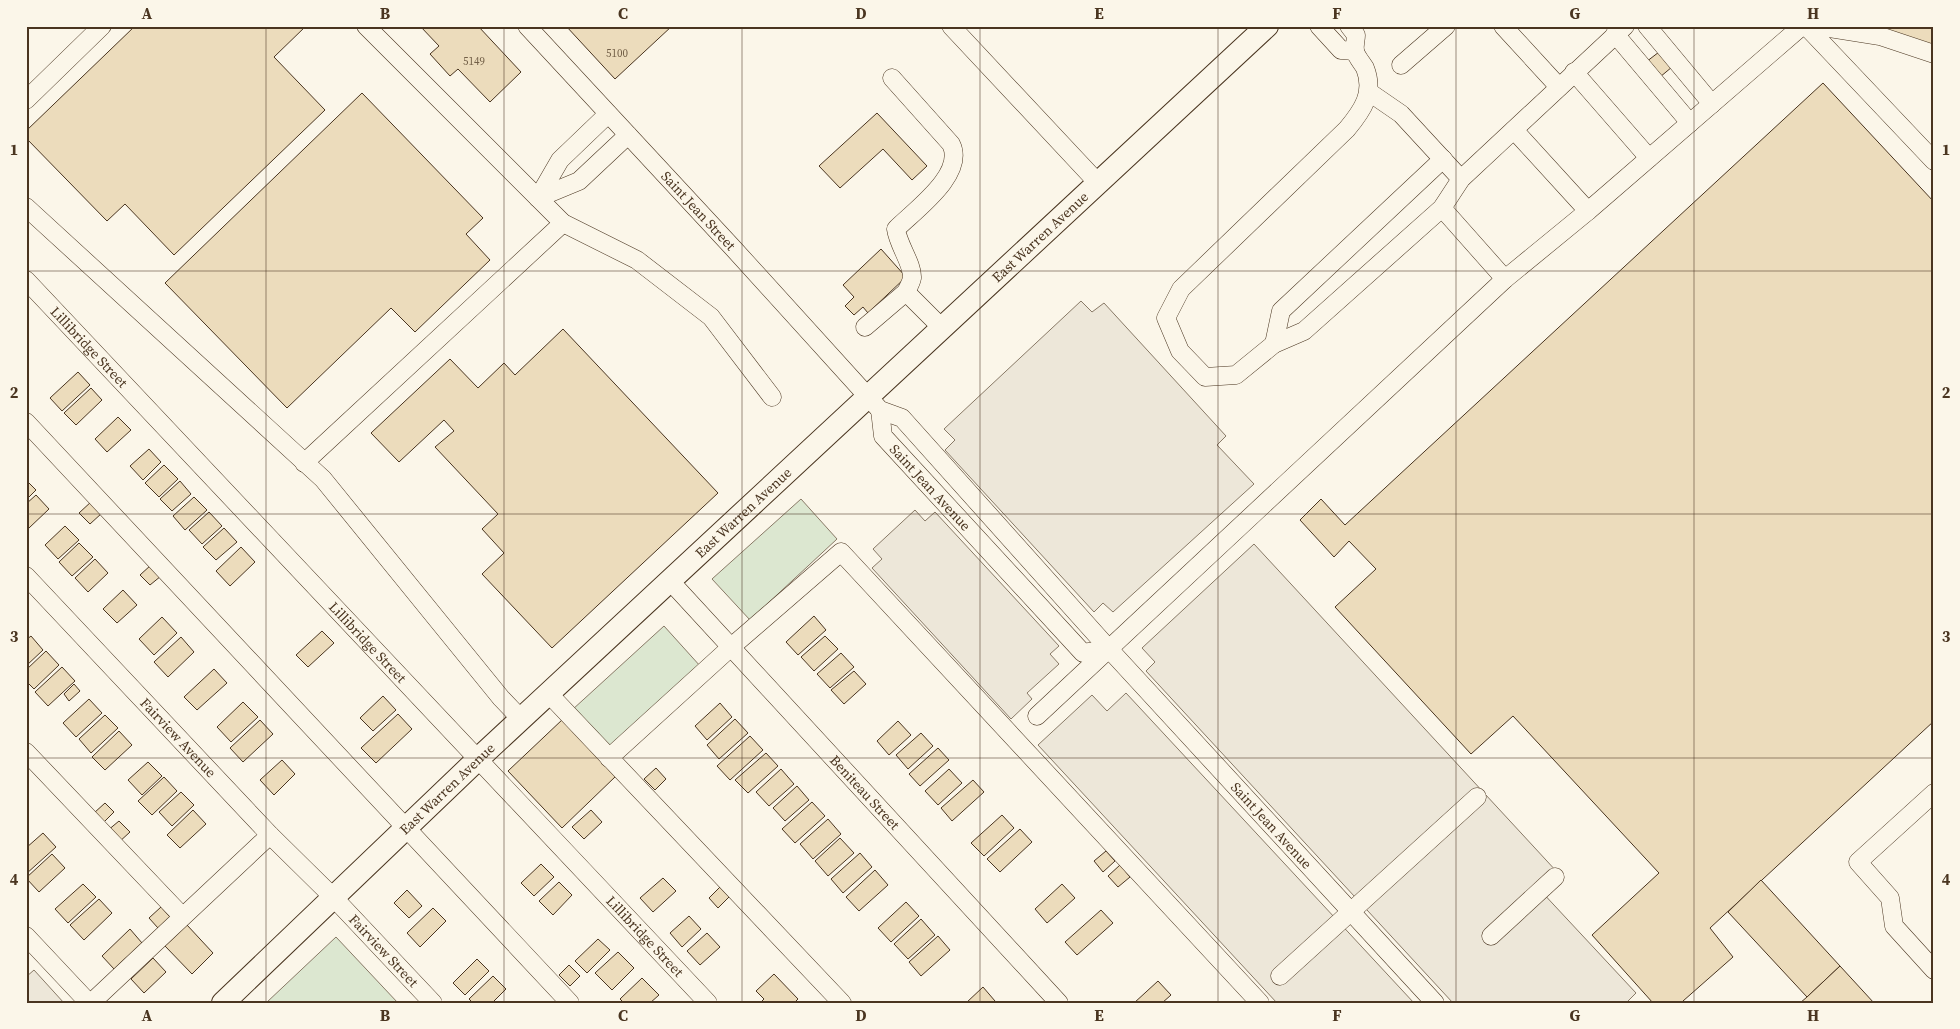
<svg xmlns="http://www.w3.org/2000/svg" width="1960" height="1029" font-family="'Source Serif 4',serif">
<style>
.green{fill:#dce7d0;stroke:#887966}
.parking{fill:#ede7d9;stroke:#887966}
.building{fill:#ecdcbc;stroke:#4a3520}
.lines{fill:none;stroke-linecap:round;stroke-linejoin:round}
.minor-casing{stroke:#4a3520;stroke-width:19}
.major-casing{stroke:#4a3520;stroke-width:24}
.minor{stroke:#fbf6e9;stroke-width:18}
.major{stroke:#fbf6e9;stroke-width:22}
.grid{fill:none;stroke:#4a3520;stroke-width:1;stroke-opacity:0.55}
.labels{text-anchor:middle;stroke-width:4;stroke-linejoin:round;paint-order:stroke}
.number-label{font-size:11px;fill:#725f47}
.street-label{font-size:14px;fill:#4a3520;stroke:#fbf6e9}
.neatline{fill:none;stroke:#4a3520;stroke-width:2}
.grid-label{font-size:16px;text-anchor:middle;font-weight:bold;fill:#4a3520}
</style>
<rect width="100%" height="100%" fill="#fbf6e9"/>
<g class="green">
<polygon points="801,499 837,539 750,620 712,579"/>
<polygon points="664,626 701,667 609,751 572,710"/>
<polygon points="336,937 398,1003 266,1003"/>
</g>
<g class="parking">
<polygon points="1081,301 1092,312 1104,303 1226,436 1217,445 1254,484 1113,612 1103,603 1094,612 945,450 955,440 944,429"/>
<polygon points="915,510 925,521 935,512 1059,646 1050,654 1059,664 1027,693 1032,699 1011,719 872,568 882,559 873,549"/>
<polygon points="1254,544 1558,873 1540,890 1636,993 1626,1003 1453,1003 1146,671 1155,662 1142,648"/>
<polygon points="1126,693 1414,1003 1277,1003 1038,745 1092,695 1107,711"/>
<polygon points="34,970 64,1003 26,1003 26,977"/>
</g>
<g class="building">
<polygon points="135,26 306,26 274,57 325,110 174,255 125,204 107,221 26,138 26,131"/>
<polygon points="420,26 478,26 521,72 490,102 458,69 450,76 430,54 439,46"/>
<polygon points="566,26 672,26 615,79"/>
<polygon points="1870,26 1934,26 1934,46"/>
<polygon points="1659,52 1672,67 1660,77 1646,62"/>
<polygon points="1823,83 1934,202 1934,721 1710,928 1733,957 1683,1001 1684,1003 1653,1003 1592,935 1659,873 1513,716 1471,754 1335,607 1376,569 1349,541 1334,557 1300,520 1321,499 1345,525"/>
<polygon points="362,93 483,218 466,234 490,260 415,332 391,308 287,408 165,283"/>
<polygon points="877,113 927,166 912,180 883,149 840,188 819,166"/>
<polygon points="881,249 906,277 868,313 863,307 854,315 845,306 854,297 843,285"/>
<polygon points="563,329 718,493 552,648 482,574 504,553 482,529 498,514 435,447 454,431 444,420 399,462 371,433 450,359 478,388 504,363 515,375"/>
<polygon points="78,372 90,385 62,411 50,398"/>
<polygon points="91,388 102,400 76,425 64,413"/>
<polygon points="118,417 131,430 107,452 95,439"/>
<polygon points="149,449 161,462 143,480 130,466"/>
<polygon points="164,465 178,479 159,497 145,483"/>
<polygon points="26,480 36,490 26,500"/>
<polygon points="180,481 191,494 172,511 160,499"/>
<polygon points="36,495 49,509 29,528 26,526 26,504"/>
<polygon points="194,497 207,510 185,530 173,516"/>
<polygon points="92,501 102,513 90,524 79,513"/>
<polygon points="209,512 222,526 202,544 189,530"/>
<polygon points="65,526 79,540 58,559 45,545"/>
<polygon points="224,528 237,542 216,560 203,547"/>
<polygon points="79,543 93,557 72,576 59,562"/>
<polygon points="241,547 255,562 230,586 216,571"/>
<polygon points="95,559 108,573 88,592 75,578"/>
<polygon points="151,565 161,576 150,585 140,575"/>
<polygon points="123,590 137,605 117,623 103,609"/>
<polygon points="814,616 826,630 798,655 786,642"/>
<polygon points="162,617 177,633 154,655 139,639"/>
<polygon points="322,631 334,643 308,667 296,655"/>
<polygon points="31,636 43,650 26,666 26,640"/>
<polygon points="825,636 838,649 814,671 801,657"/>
<polygon points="181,637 194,652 168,677 154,662"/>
<polygon points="46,651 59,665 34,689 26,681 26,670"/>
<polygon points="841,653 854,667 830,688 817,674"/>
<polygon points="62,667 75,681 48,706 35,692"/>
<polygon points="214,669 227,683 197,710 184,697"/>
<polygon points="854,671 866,684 844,704 831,690"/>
<polygon points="74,684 80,691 69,701 64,694"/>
<polygon points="383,696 396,710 373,731 360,718"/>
<polygon points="89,699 102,713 76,737 63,723"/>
<polygon points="243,702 258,717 231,742 217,727"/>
<polygon points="720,703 732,717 707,740 695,726"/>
<polygon points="398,714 412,729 376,763 361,748"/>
<polygon points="105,715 118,728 91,753 79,739"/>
<polygon points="563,719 616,776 562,828 508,771"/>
<polygon points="735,719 748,733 719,759 707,745"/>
<polygon points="260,720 273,734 243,762 230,748"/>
<polygon points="898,721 911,735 889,755 877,741"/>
<polygon points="119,731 132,745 105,770 92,757"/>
<polygon points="921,733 933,746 908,769 896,755"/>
<polygon points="750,736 763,750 730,780 717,766"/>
<polygon points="938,748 949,760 920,786 909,774"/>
<polygon points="766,753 778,766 748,793 735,780"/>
<polygon points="282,760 295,774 274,795 260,780"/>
<polygon points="148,762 162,776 142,795 128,780"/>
<polygon points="656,768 666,779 655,790 644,779"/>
<polygon points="781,769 794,784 769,806 756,792"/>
<polygon points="949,769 962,783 938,805 925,791"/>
<polygon points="164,777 177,791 152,815 138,801"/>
<polygon points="973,780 984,792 952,821 941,808"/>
<polygon points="797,786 809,800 785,821 773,808"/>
<polygon points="181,792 194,805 172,826 159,812"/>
<polygon points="812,802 825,816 795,843 782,829"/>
<polygon points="105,803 114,812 103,823 94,813"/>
<polygon points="193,810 206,824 180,848 167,835"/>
<polygon points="591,810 602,822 584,839 572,827"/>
<polygon points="1002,815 1014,828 984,856 971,843"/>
<polygon points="828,819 841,834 813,859 800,844"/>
<polygon points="119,821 130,832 118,843 107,831"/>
<polygon points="1020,829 1032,842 1000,872 987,859"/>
<polygon points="43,833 56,847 26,874 26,848"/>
<polygon points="840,838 854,853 828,876 815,861"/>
<polygon points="1106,851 1115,861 1103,872 1094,861"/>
<polygon points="860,853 872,867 843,893 831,879"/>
<polygon points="52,854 65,868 39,892 26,878"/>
<polygon points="541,864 554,877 534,896 521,883"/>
<polygon points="1120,865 1130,877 1118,887 1108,876"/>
<polygon points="875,870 888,885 859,911 846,897"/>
<polygon points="663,878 676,891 653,912 640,898"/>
<polygon points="1761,880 1840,966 1807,997 1728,912"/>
<polygon points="559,882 572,895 553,915 539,901"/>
<polygon points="83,884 96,897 68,923 55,909"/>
<polygon points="1062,884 1075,898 1047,923 1035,909"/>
<polygon points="720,887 729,897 718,908 709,898"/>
<polygon points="407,890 422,906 409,918 394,903"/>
<polygon points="99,899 112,913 84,940 70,925"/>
<polygon points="906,902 919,916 891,942 878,928"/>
<polygon points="161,907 170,917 158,928 149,918"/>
<polygon points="433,908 446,921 420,947 407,933"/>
<polygon points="1101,910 1113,923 1077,955 1065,942"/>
<polygon points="689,916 701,929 682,947 670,933"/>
<polygon points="921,919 935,935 908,959 894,944"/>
<polygon points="187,925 213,953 192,974 165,946"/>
<polygon points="130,929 142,943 114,969 102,956"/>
<polygon points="707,933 720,947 700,965 687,951"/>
<polygon points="938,936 950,950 921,976 909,962"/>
<polygon points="598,939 610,950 587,973 575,961"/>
<polygon points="618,952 634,968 612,990 595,973"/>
<polygon points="153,958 166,972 144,993 131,979"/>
<polygon points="477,959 489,971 465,995 453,983"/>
<polygon points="569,965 580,976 570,986 559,975"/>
<polygon points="1840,966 1874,1003 1800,1003 1807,997"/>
<polygon points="774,974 798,999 794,1003 760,1003 764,999 756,991"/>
<polygon points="493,976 506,989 492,1003 473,1003 469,999"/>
<polygon points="642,978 659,995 650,1003 624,1003 620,999"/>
<polygon points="1158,981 1171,995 1162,1003 1134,1003"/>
<polygon points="983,987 995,1001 993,1003 966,1003"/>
</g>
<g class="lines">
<defs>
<g id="minor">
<polyline points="366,26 563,223 637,260 711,317 772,397"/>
<path id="s1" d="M 527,26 L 733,248 L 880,410 L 902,418 L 1109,649 L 1435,1003"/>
<polyline points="951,26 1098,183"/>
<polyline points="1319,26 1341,50 1355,51"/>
<path d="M 1349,26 L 1356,35 C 1356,39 1354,47 1355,51 C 1356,56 1362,63 1365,68 C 1375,93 1362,111 1347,129 L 1181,289 L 1166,318 L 1180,351 L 1205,377 L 1236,375 L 1274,344 L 1304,331 L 1442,208 L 1461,179 L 1625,26"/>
<polyline points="1503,26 1559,87"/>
<polyline points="1647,26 1712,104"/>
<polyline points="1806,26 1934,161"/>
<polyline points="1817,26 1880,36 1934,54"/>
<polyline points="1615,34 1690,123"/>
<polyline points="1401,65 1446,26"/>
<polyline points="1574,72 1649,158"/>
<path d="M 892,78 L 951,144 C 966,174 915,210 896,229 C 898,245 913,264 912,278 C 911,283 908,288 906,292"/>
<polyline points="1369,92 1401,114 1461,179"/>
<polyline points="26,100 102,26"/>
<polyline points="1514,130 1588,211"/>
<polyline points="538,198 579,181 628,135"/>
<polyline points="538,198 560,160 608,114"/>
<polyline points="26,207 323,479 501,698 521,719"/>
<polyline points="1442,208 1505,279"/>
<path id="s2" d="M 26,280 L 708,1003"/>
<polyline points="865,327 906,292 942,328"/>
<polyline points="1274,344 1281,311 1443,159"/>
<path id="s3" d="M 880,410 L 883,436 L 1083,653 L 1109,649"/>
<polyline points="26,422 570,1003"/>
<polyline points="304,463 563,223"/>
<path id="s4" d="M 26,576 L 270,835 L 334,898 L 433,1003"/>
<path id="s5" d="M 671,582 L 1059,1003"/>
<polyline points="549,694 842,1003"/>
<polyline points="1037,716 1505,279 1588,211 1802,26"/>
<polyline points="26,752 182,916"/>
<polyline points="609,758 730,648 841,552 1260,1003"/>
<polyline points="1934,793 1858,862 1890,898 1894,926 1934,970"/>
<polyline points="26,936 89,1003"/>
<polyline points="1491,936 1555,877"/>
<polyline points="1280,976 1477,797"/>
<polyline points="91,1003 270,835"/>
</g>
<g id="major">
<path id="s6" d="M 223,1003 L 479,758 L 1267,26"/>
</g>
</defs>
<use href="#minor" class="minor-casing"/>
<use href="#major" class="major-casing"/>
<use href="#minor" class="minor"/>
<use href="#major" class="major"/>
</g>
<path class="grid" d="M 266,26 L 266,1003M 504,26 L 504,1003M 742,26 L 742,1003M 980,26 L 980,1003M 1218,26 L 1218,1003M 1456,26 L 1456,1003M 1694,26 L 1694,1003M 26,271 L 1934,271M 26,514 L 1934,514M 26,758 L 1934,758"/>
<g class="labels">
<g class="number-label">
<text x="617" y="57">5100</text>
<text x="474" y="65">5149</text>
</g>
<g class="street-label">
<text dy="5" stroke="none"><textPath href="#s1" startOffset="252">Saint Jean Street</textPath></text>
<text dy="5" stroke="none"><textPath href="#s6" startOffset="1120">East Warren Avenue</textPath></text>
<text dy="5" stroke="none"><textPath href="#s2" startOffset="92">Lillibridge Street</textPath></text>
<text dy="5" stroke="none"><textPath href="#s3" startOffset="96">Saint Jean Avenue</textPath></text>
<text dy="5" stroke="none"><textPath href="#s6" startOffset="715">East Warren Avenue</textPath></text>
<text dy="5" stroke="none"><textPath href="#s2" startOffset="498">Lillibridge Street</textPath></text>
<text dy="5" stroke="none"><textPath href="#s4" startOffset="222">Fairview Avenue</textPath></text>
<text dy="5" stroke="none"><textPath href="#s6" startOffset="310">East Warren Avenue</textPath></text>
<text dy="5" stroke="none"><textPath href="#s5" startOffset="286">Beniteau Street</textPath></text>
<text dy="5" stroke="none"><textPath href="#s1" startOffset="1095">Saint Jean Avenue</textPath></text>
<text dy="5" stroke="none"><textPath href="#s2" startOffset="902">Lillibridge Street</textPath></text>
<text dy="5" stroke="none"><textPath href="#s4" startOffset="518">Fairview Street</textPath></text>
</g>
</g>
<rect width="1960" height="1029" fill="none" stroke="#fbf6e9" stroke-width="55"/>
<rect x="28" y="28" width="1904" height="974" class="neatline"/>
<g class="grid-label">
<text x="147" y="19">A</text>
<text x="385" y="19">B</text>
<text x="623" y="19">C</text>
<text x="861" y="19">D</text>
<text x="1099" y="19">E</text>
<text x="1337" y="19">F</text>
<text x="1575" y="19">G</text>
<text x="1813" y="19">H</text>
<text x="14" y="155">1</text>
<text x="1946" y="155">1</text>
<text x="14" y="398">2</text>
<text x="1946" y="398">2</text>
<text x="14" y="642">3</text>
<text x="1946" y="642">3</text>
<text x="14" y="885">4</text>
<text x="1946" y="885">4</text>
<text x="147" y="1021">A</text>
<text x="385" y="1021">B</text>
<text x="623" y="1021">C</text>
<text x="861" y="1021">D</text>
<text x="1099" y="1021">E</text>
<text x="1337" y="1021">F</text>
<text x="1575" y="1021">G</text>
<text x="1813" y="1021">H</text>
</g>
</svg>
